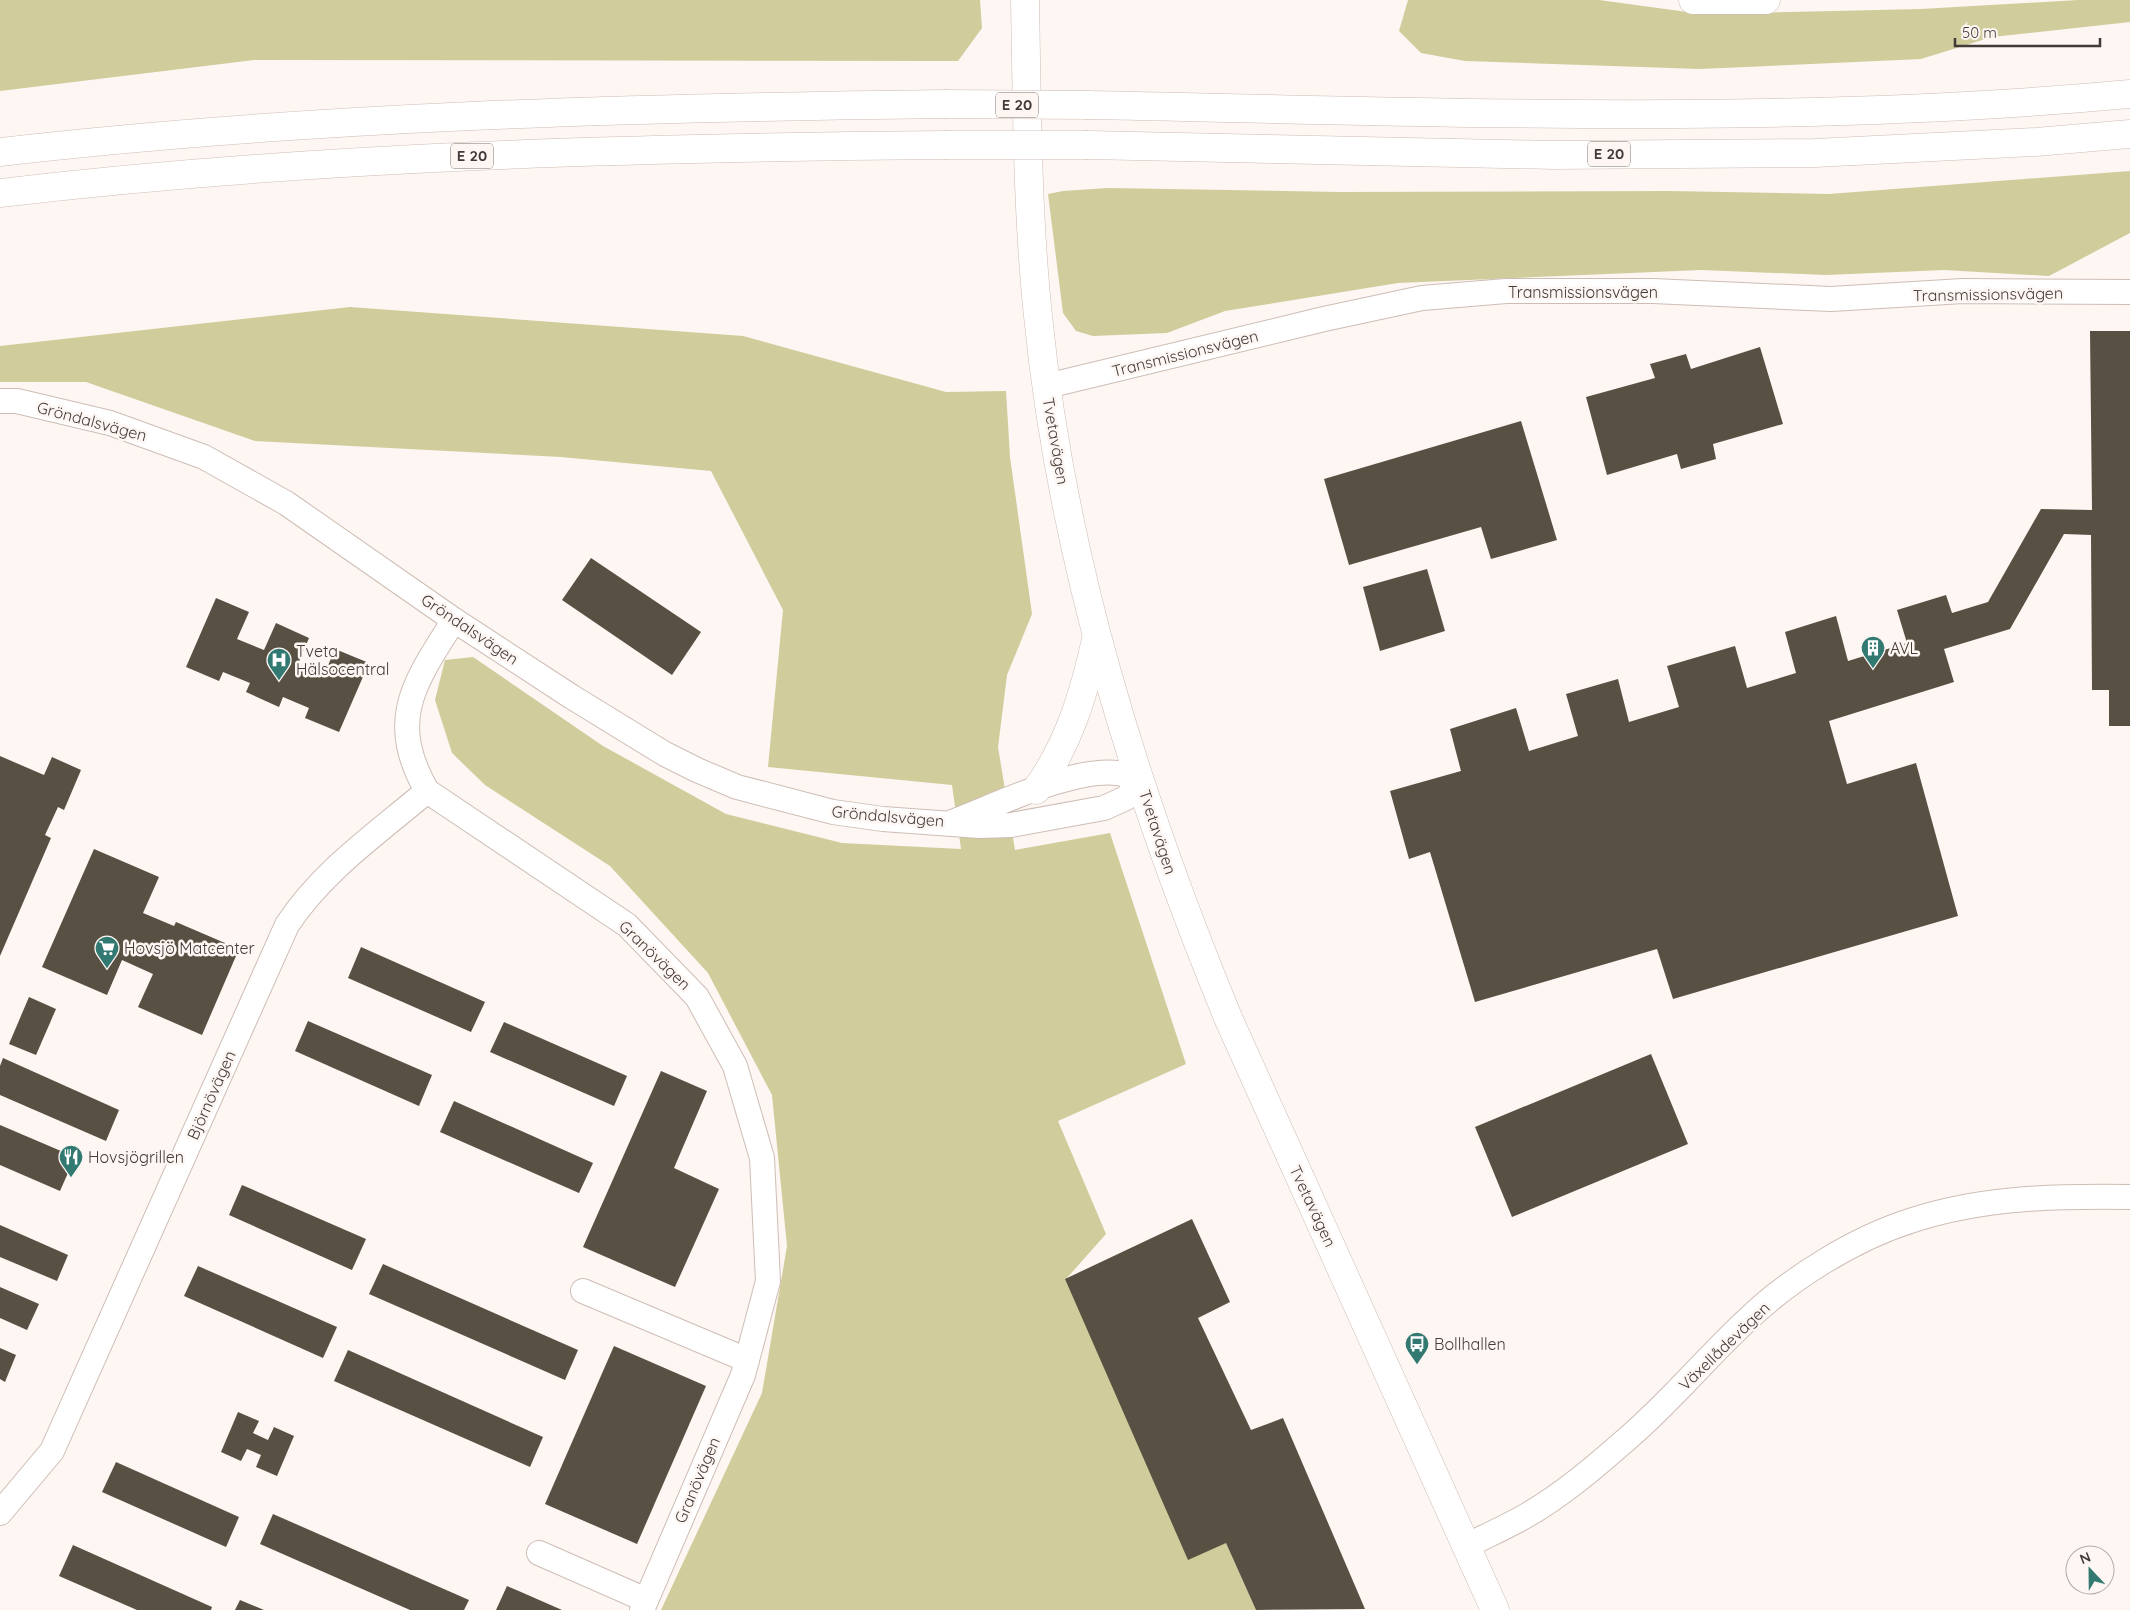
<svg xmlns="http://www.w3.org/2000/svg" width="2130" height="1610" font-family="Quicksand,sans-serif">
<style>
.forest{fill:#d0cc9b}
.building{fill:#585043}
.lines{fill:none;stroke-linecap:round;stroke-linejoin:round}
.minor-casing{stroke:#cebdb5;stroke-width:26}
.major-casing{stroke:#cebdb5;stroke-width:29}
.highway-casing{stroke:#cebdb5;stroke-width:29}
.minor{stroke:#fff;stroke-width:24}
.major{stroke:#fff;stroke-width:28}
.highway{stroke:#fff;stroke-width:28}
.highway-bridge-casing{stroke:#cebdb5;stroke-width:29;stroke-linecap:butt}
.highway-bridge{stroke:#fff;stroke-width:28}
.labels{text-anchor:middle;stroke-width:5;stroke-linejoin:round;paint-order:stroke}
.shield{fill:#fdf6f2;stroke:#7a7370;stroke-width:1}
.shield-label{font-size:15px;font-weight:bold;fill:#423b38}
.street-label{font-size:16px;fill:#423b38;stroke:#fdf6f2}
.poi-label{font-size:16px;fill:#423b38;stroke:#fdf6f2;text-anchor:start}
</style>
<rect width="100%" height="100%" fill="#fdf6f2"/>
<g class="forest">
<polygon points="0,0 980,0 982,28 958,61 254,60 0,91"/>
<polygon points="1408,0 1599,0 1702,14 1921,9 2078,0 2130,0 2130,22 1992,37 1921,59 1700,69 1465,61 1421,53 1399,31"/>
<polygon points="2130,171 2130,233 2049,276 1944,270 1826,275 1701,270 1398,283 1225,311 1167,333 1093,336 1076,331 1063,313 1048,194 1063,191 1108,188 1339,192 1669,191 1829,194"/>
<polygon points="350,307 743,336 946,392 1006,391 1010,457 1032,614 1007,675 998,747 1015,850 1110,833 1186,1064 1058,1121 1106,1234 1066,1279 1226,1543 1256,1610 661,1610 762,1393 787,1246 772,1095 708,973 610,866 485,785 452,753 435,700 445,660 473,657 603,746 726,814 842,843 961,849 952,785 768,767 783,610 711,471 561,457 255,441 86,382 0,382 0,346"/>
</g>
<g class="building">
<polygon points="2090,331 2130,331 2130,726 2109,726 2109,690 2092,690 2091,535 2064,534 2010,629 1944,649 1954,682 1829,721 1847,784 1916,763 1958,916 1673,999 1657,949 1475,1002 1430,852 1409,859 1390,791 1461,771 1450,729 1516,708 1529,751 1578,736 1566,694 1618,679 1629,722 1679,707 1667,666 1735,646 1747,688 1796,673 1785,632 1836,616 1848,661 1907,643 1897,610 1946,595 1952,613 1988,602 2041,509 2092,510"/>
<polygon points="1760,347 1783,424 1713,444 1716,459 1681,469 1677,454 1607,475 1586,397 1655,378 1650,364 1686,354 1691,369"/>
<polygon points="1521,421 1557,540 1491,559 1481,527 1349,565 1324,479"/>
<polygon points="591,558 701,632 672,675 562,600"/>
<polygon points="1427,569 1445,631 1380,651 1363,587"/>
<polygon points="216,598 249,612 237,639 264,650 276,623 309,638 298,664 324,675 335,649 369,663 339,732 305,718 309,708 283,697 279,707 246,692 250,683 223,672 219,681 186,667"/>
<polygon points="0,756 44,775 52,757 81,770 64,810 58,807 45,835 51,838 0,956"/>
<polygon points="94,849 159,877 143,913 174,926 176,922 239,949 202,1035 138,1007 153,974 122,960 107,995 42,967"/>
<polygon points="361,947 485,1002 471,1032 348,978"/>
<polygon points="29,997 56,1009 36,1055 9,1044"/>
<polygon points="308,1021 432,1075 419,1106 295,1051"/>
<polygon points="504,1022 627,1076 614,1106 490,1052"/>
<polygon points="1651,1054 1688,1144 1512,1217 1475,1127"/>
<polygon points="3,1058 119,1110 106,1141 0,1095 0,1066"/>
<polygon points="661,1071 707,1091 674,1168 719,1189 675,1287 583,1247"/>
<polygon points="454,1101 593,1163 579,1193 440,1132"/>
<polygon points="0,1125 75,1157 60,1191 0,1165"/>
<polygon points="242,1185 366,1239 352,1270 229,1215"/>
<polygon points="1192,1219 1230,1302 1198,1318 1251,1430 1283,1418 1365,1609 1256,1610 1226,1543 1188,1560 1065,1279"/>
<polygon points="0,1225 68,1255 57,1281 0,1257"/>
<polygon points="383,1264 578,1350 565,1380 369,1294"/>
<polygon points="198,1266 337,1327 323,1358 184,1296"/>
<polygon points="0,1287 39,1304 27,1330 0,1318"/>
<polygon points="614,1346 706,1386 637,1544 545,1504"/>
<polygon points="0,1348 16,1355 5,1382 0,1379"/>
<polygon points="348,1350 543,1437 530,1467 334,1381"/>
<polygon points="238,1412 259,1421 253,1433 268,1440 274,1427 294,1436 277,1476 256,1467 261,1455 247,1449 241,1461 221,1452"/>
<polygon points="116,1462 239,1517 226,1547 102,1492"/>
<polygon points="273,1514 469,1600 464,1610 410,1610 260,1544"/>
<polygon points="73,1545 212,1607 211,1610 137,1610 59,1576"/>
<polygon points="507,1586 521,1592 562,1610 496,1610"/>
<polygon points="240,1600 264,1610 235,1610"/>
</g>
<g class="lines">
<defs>
<g id="minor">
<polyline points="1047,386 1324,319 1422,298 1506,291 1653,291 1831,299 1963,291 2130,292"/>
<path d="M 0,401 L 17,401 L 110,423 L 204,457 L 286,503 L 454,620 L 572,697 L 665,754 L 697,770 L 737,787 L 833,812 L 883,819 L 980,826 L 1011,825 L 1104,808 L 1126,798 L 1141,780 C 1134,778 1126,774 1118,773 C 1073,767 995,806 952,822"/>
<path d="M 454,620 C 415,682 386,719 427,791 L 627,925 L 697,997 L 735,1066 L 762,1158 L 768,1281 L 743,1375 L 642,1610"/>
<polyline points="583,1291 747,1360"/>
<path d="M 0,1513 L 52,1451 L 287,925 C 322,871 379,832 427,791"/>
<path d="M 1466,1546 C 1484,1537 1504,1528 1522,1518 C 1560,1497 1595,1467 1628,1438 C 1670,1402 1706,1358 1747,1320 C 1791,1278 1855,1238 1913,1220 C 1984,1197 2057,1196 2130,1197"/>
<polyline points="539,1553 646,1600"/>
</g>
<g id="major">
<path d="M 1025,0 C 1027,105 1027,211 1038,316 C 1062,559 1136,795 1229,1020 L 1495,1610"/>
<polyline points="1693,0 1766,0"/>
<path d="M 1036,790 C 1069,744 1084,694 1096,639"/>
</g>
<g id="highway">
<path d="M 1089,105 C 1436,112 1784,126 2130,94"/>
<polyline points="1088,145 1554,155 1815,153 2036,142 2130,134"/>
<path d="M 0,152 C 314,116 629,108 944,104"/>
<path d="M 0,193 C 314,156 630,148 945,145"/>
</g>
</defs>
<use href="#minor" class="minor-casing"/>
<use href="#major" class="major-casing"/>
<use href="#highway" class="highway-casing"/>
<use href="#minor" class="minor"/>
<use href="#major" class="major"/>
<use href="#highway" class="highway"/>
<defs>
<g id="highway-bridge">
<polyline points="944,104 1089,105"/>
<polyline points="945,145 1088,145"/>
</g>
</defs>
<use href="#highway-bridge" class="highway-bridge-casing"/>
<use href="#highway-bridge" class="highway-bridge"/>
</g>
<defs>
<symbol id="building-pin" viewBox="-11 -11 22 30"><path d="M0 17L-7.5 6A9.5 9.5 0 1 1 7.5 6Z" fill="#327971" stroke="#fdf6f2"/><path d="M-4-6H4V6H1V3H-1V6H-4ZM-2.5-4.3h1.7v1.8h-1.7ZM.8-4.3h1.7v1.8H.8ZM-2.5-1h1.7V.8h-1.7ZM.8-1h1.7V.8H.8Z" fill="#fff"/></symbol>
<symbol id="hospital-pin" viewBox="-11 -11 22 30"><path d="M0 17L-7.5 6A9.5 9.5 0 1 1 7.5 6Z" fill="#327971" stroke="#fdf6f2"/><path d="M-5-5h3v3.5h4V-5h3V5h-3V1.5h-4V5h-3Z" fill="#fff"/></symbol>
<symbol id="supermarket-pin" viewBox="-11 -11 22 30"><path d="M0 17L-7.5 6A9.5 9.5 0 1 1 7.5 6Z" fill="#327971" stroke="#fdf6f2"/><path d="M-6-5.5h2.5l.6 2H6L4.5 2H-2.5L-4.4-4H-6ZM-1.5 3.2a1.3 1.3 0 1 0 .1 0ZM3 3.2a1.3 1.3 0 1 0 .1 0Z" fill="#fff"/></symbol>
<symbol id="restaurant-pin" viewBox="-11 -11 22 30"><path d="M0 17L-7.5 6A9.5 9.5 0 1 1 7.5 6Z" fill="#327971" stroke="#fdf6f2"/><path d="M-5-6h1v4h1v-4h1v4h1v-4h1v5L-1.5 .5V6h-2V.5L-5-1ZM5-6V6H3V1.5H1.5Q1.5-4 5-6Z" fill="#fff"/></symbol>
<symbol id="bus-pin" viewBox="-11 -11 22 30"><path d="M0 17L-7.5 6A9.5 9.5 0 1 1 7.5 6Z" fill="#327971" stroke="#fdf6f2"/><path d="M-5-6H5V4H4V6H2V4H-2V6H-4V4H-5ZM-3.5-4V0h7V-4ZM-3.5 1.2v1.5H-2V1.2ZM2 1.2v1.5H3.5V1.2Z" fill="#fff"/></symbol>
</defs>
<g fill-rule="evenodd">
<use href="#building-pin" x="1859" y="634" width="28" height="38"/>
<use href="#hospital-pin" x="265" y="646" width="28" height="38"/>
<use href="#supermarket-pin" x="93" y="934" width="28" height="38"/>
<use href="#restaurant-pin" x="57" y="1143" width="28" height="38"/>
<use href="#bus-pin" x="1403" y="1330" width="28" height="38"/>
</g>
<g class="labels">
<g class="shield">
<rect x="996" y="92.5" width="42" height="25" rx="4"/>
<rect x="1588" y="141.5" width="42" height="25" rx="4"/>
<rect x="451" y="143.5" width="42" height="25" rx="4"/>
</g>
<g class="shield-label">
<text x="1017" y="110">E 20</text>
<text x="1609" y="159">E 20</text>
<text x="472" y="161">E 20</text>
</g>
<g class="street-label">
<text x="1583" y="298">Transmissionsvägen</text>
<text transform="translate(1988 294) rotate(-1)" y="6">Transmissionsvägen</text>
<text transform="translate(1185 353) rotate(-14)" y="6">Transmissionsvägen</text>
<text transform="translate(92 421) rotate(15)" y="6">Gröndalsvägen</text>
<text transform="translate(1056 441) rotate(80)" y="6">Tvetavägen</text>
<text transform="translate(470 629) rotate(34)" y="6">Gröndalsvägen</text>
<text transform="translate(888 816) rotate(5)" y="6">Gröndalsvägen</text>
<text transform="translate(1158 832) rotate(72)" y="6">Tvetavägen</text>
<text transform="translate(655 955) rotate(44)" y="6">Granövägen</text>
<text transform="translate(211 1095) rotate(-66)" y="6">Björnövägen</text>
<text transform="translate(1313 1206) rotate(65)" y="6">Tvetavägen</text>
<text transform="translate(1724 1346) rotate(-44)" y="6">Växellådevägen</text>
<text transform="translate(697 1480) rotate(-67)" y="6">Granövägen</text>
</g>
<g class="poi-label">
<text x="1890" y="654">AVL</text>
<text x="296" y="657">Tveta<tspan x="296" dy="18">Hälsocentral</tspan></text>
<text x="124" y="954">Hovsjö Matcenter</text>
<text x="88" y="1163">Hovsjögrillen</text>
<text x="1434" y="1350">Bollhallen</text>
</g>
</g>
<g transform="translate(2090 1570) rotate(338)"><circle r="24" fill="#fdf6f2" stroke="#b2aba8"/>
<path d="M0-4L9 19L0 12L-9 19Z" fill="#327971"/>
<text y="-8" font-size="14" font-weight="bold" text-anchor="middle" fill="#423b38">N</text>
</g>
<path d="M1955 38v8h145v-8" fill="none" stroke="#423b38" stroke-width="2.5"/>
<text x="1962" y="38" font-size="15" fill="#423b38" stroke="#fdf6f2" stroke-width="4" paint-order="stroke">50 m</text>
</svg>
